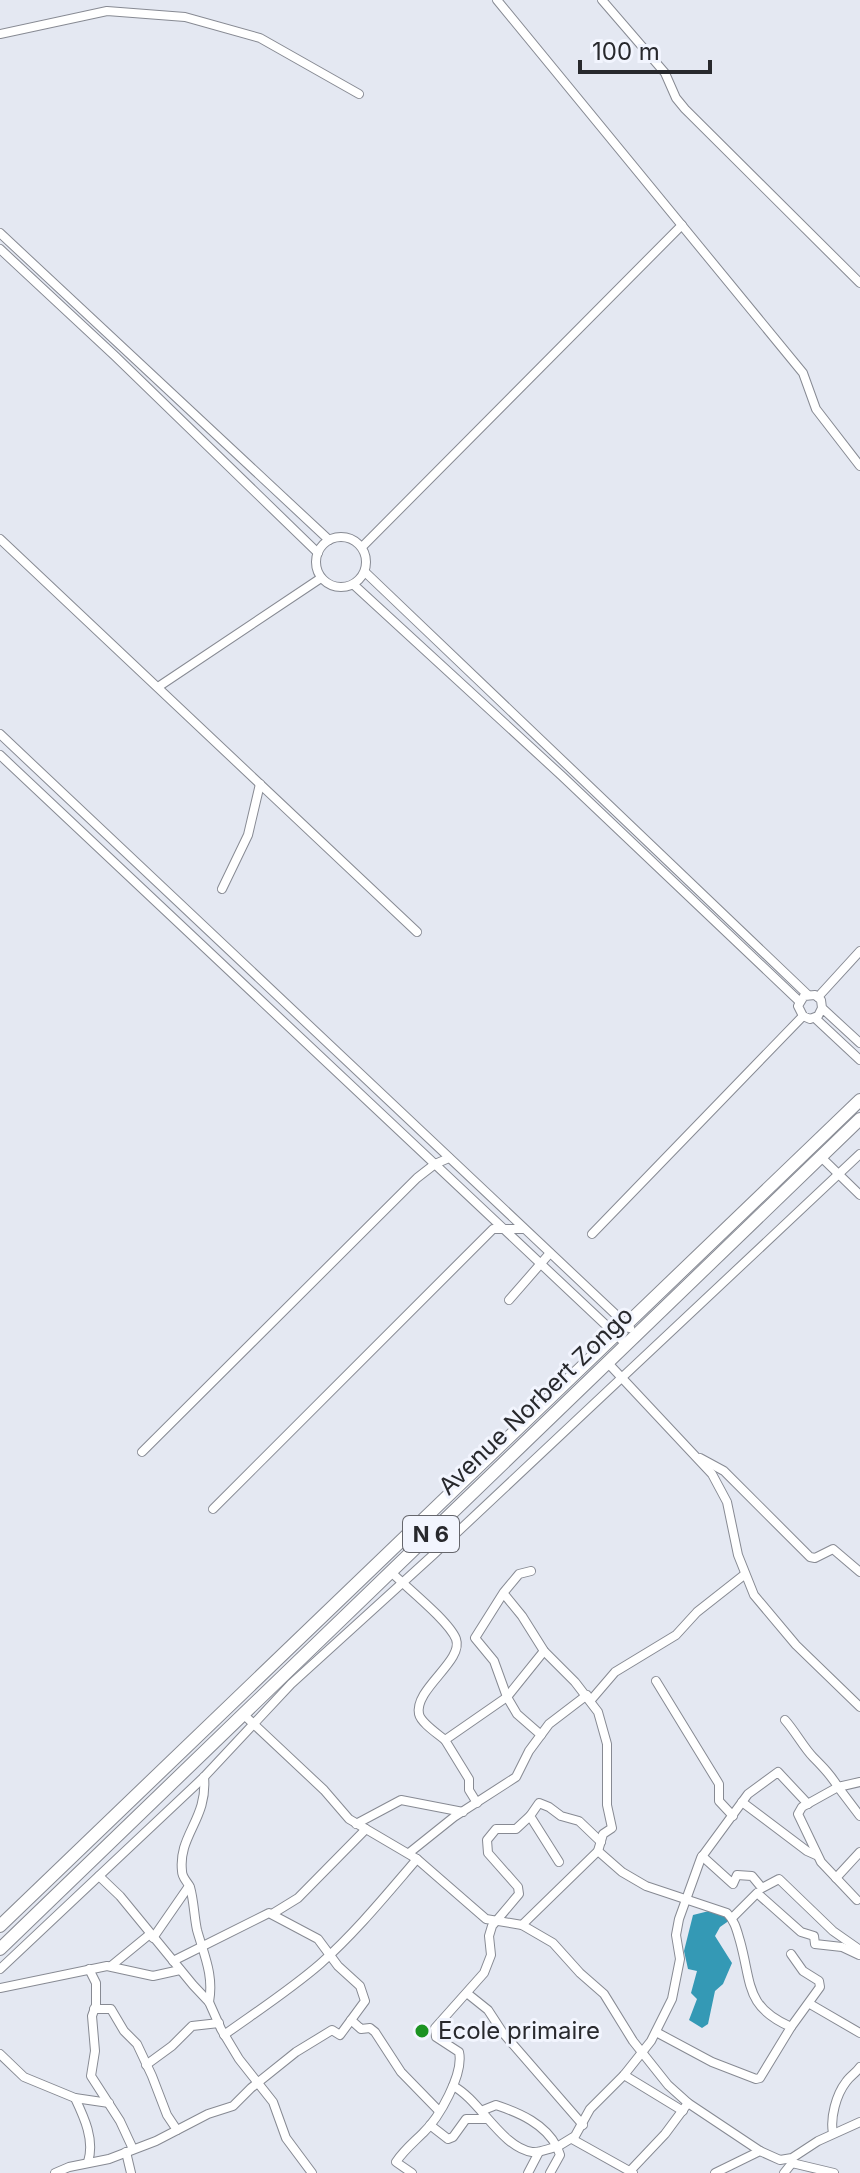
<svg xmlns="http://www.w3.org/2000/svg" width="860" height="2173" font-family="Inter,sans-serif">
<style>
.water{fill:#3499b5}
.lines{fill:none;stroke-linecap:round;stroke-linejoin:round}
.street-casing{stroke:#878a93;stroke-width:10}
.primary-casing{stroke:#878a93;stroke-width:14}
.street{stroke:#fff;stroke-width:8}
.primary{stroke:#fff;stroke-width:12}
.poi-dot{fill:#1b9322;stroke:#f2f5fe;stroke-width:3}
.labels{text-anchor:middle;stroke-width:6;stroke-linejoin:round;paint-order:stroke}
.shield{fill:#f2f5fe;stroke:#65666c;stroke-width:2}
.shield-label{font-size:22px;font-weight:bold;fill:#28292d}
.street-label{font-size:24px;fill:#28292d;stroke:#f2f5fe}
.poi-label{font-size:24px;fill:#28292d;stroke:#f2f5fe;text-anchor:start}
</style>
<rect width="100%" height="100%" fill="#e4e8f2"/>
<polygon class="water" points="713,1910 728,1917 730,1920 720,1927 715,1936 732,1963 723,1984 715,1991 708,2024 702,2028 689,2020 697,1999 691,1993 697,1971 688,1969 684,1951 693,1915"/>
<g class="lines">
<defs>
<g id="street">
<polyline points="497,0 803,373 816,409 860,466"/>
<polyline points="602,0 665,73 676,98 685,109 860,283"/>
<polyline points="0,34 107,11 185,17 260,38 359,94"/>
<polyline points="0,233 329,540"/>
<polyline points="0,249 115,356 318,553"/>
<circle cx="341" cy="562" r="25"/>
<polyline points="0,539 417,932"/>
<polyline points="362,547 682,225"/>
<polyline points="365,572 808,995"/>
<polyline points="354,585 562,776 799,1001"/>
<polyline points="158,687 321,578"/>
<polyline points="0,734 630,1328"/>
<polyline points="0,755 626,1344"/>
<polyline points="222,889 248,835 260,784"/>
<polyline points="818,997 860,951"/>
<polyline points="822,1008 818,1016 810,1019 803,1016 798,1006 804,996 815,995 821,1000 822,1008 860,1043"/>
<polyline points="815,1018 860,1060"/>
<polyline points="822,1158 860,1195"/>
<polyline points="592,1234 803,1016"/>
<polyline points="509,1300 550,1253"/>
<polyline points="607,1362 712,1474 727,1502 738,1555 754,1595 796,1645 860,1707"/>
<polyline points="142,1452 417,1178 435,1164 449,1158"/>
<polyline points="700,1458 724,1471 810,1557 815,1558 833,1549 860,1572"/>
<polyline points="213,1509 493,1229 524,1229"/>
<polyline points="531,1571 519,1574 504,1592 475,1638 494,1661 507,1697 517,1714 541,1735"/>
<path d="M 391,1572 C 406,1587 449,1621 456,1639 C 464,1661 414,1689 419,1714 C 421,1723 438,1734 445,1740"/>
<polyline points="504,1594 522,1616 544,1651 575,1682 598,1712 607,1744 607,1805 612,1828 603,1834 598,1851 522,1925"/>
<polyline points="656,1681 719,1784 719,1801 733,1816"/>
<polyline points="591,1700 615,1672 676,1635 697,1612 744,1575"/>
<polyline points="243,1714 324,1790 349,1819 417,1859 486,1919 522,1925 553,1943 580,1973 604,1994 633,2041 668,2085 688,2103 760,2151"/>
<path d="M 785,1720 C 795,1731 804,1748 813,1757 C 823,1767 831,1775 838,1787 L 860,1782"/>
<path d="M 204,1777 C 208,1819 178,1835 182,1871 C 182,1878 187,1881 190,1887 C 194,1901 194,1916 197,1930 C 204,1955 214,1975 209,2002"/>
<polyline points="742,1802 807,1851 816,1855"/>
<polyline points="477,1803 469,1790 469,1779 445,1740 507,1697 544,1651"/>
<polyline points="356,1824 401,1800 463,1812"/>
<path d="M 598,1851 L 622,1872 L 646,1886 L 727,1913 C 735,1921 737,1931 740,1941 C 752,1984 745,2007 791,2027 L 760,2078 L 756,2079 L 712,2062 L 656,2032"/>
<polyline points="409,1853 454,1817 516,1777 529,1751 549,1724 587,1695"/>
<polyline points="702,1856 733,1884 737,1875 752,1876 762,1888 779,1879 833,1931 860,1950"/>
<polyline points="559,1862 530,1816 539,1803 549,1807 561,1816 579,1821 601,1842"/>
<polyline points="99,1876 120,1896 193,1985 209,2002 221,2029 239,2059 273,2102 286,2138 312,2173"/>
<polyline points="836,1878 860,1852"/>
<polyline points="857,1900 821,1862 798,1814 802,1807 838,1787 860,1816"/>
<polyline points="272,1914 298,1898 366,1829"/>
<polyline points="732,1918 757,1893 801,1932 814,1936 815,1944 842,1947 859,1955"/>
<polyline points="153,1938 189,1886"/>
<polyline points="111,1966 150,1934"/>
<polyline points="0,1969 204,1777 291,1684 433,1555 860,1154"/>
<polyline points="89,1969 96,1983 96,2005 92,2016 95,2051 91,2076 120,2121 133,2149"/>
<polyline points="0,1988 107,1966 153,1976 180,1970"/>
<polyline points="468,1994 488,2010 503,2033 583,2125"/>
<polyline points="810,2004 860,2033"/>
<polyline points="94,2009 111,2009 124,2031 137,2044 152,2076 167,2115 177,2130"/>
<polyline points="351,2020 361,2029 370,2028 375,2032 401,2072 439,2111"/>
<polyline points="791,2027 820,1987 819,1981 803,1971 791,1954"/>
<path d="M 224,2035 C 256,2012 290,1990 320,1964 C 356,1932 386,1895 417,1859"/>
<path d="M 0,2054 L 24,2077 L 75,2098 C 84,2117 95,2140 88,2162"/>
<polyline points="146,2065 172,2046 192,2026 219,2023"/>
<polyline points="624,2075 683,2111"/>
<path d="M 453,2086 C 479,2099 502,2148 532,2152 C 540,2153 549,2148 557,2147 C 545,2124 520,2113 496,2105 L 481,2111"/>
<polyline points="75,2098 109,2103"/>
<polyline points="430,2125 448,2139 453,2137 466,2119 487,2119"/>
<path d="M 833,2133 C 830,2118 836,2095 846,2082 C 850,2076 856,2073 860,2067"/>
<polyline points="572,2139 633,2173"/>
<polyline points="126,2152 131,2173"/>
<polyline points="630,2171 665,2134 688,2103"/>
<polyline points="55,2173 69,2167 109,2159 156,2141 208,2114 233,2106 251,2088 296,2052 332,2030 340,2035 365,2001 360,1986 338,1966 318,1939 269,1913 173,1961"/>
<path d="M 412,2173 L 396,2162 C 404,2150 413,2143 423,2133 C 439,2118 464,2074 459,2052 L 436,2037 L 435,2028 L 484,1973 L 491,1955 L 489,1936 L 492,1926 L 519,1894 L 518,1887 L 488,1853 L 487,1840 L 496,1829 L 516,1829 L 530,1816"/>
<polyline points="528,2173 539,2152"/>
<polyline points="550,2173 560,2155 557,2147 575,2136 590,2109 624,2075 651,2041 672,1999 680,1959 676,1935 679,1919 701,1858 748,1794 778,1772 808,1804"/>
<polyline points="715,2173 760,2151 780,2160 792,2158 818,2141 860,2122"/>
<polyline points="784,2173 792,2163 834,2173"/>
</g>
<g id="primary">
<polyline points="0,1926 860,1100"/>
<polyline points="0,1949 860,1119"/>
</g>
</defs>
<use href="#street" class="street-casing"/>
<use href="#primary" class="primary-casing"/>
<use href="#street" class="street"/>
<use href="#primary" class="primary"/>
</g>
<circle class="poi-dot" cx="422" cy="2031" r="8"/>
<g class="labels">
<rect class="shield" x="403" y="1516" width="56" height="36" rx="6"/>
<g class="shield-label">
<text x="431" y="1542">N 6</text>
</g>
<g class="street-label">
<text transform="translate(536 1401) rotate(-44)" y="8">Avenue Norbert Zongo</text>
</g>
<g class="poi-label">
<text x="438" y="2039">Ecole primaire</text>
</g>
</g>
<path d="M580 60v12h130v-12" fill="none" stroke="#28292d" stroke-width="4"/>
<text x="592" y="60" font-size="24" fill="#28292d" stroke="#f2f5fe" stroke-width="6" paint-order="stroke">100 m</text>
</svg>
